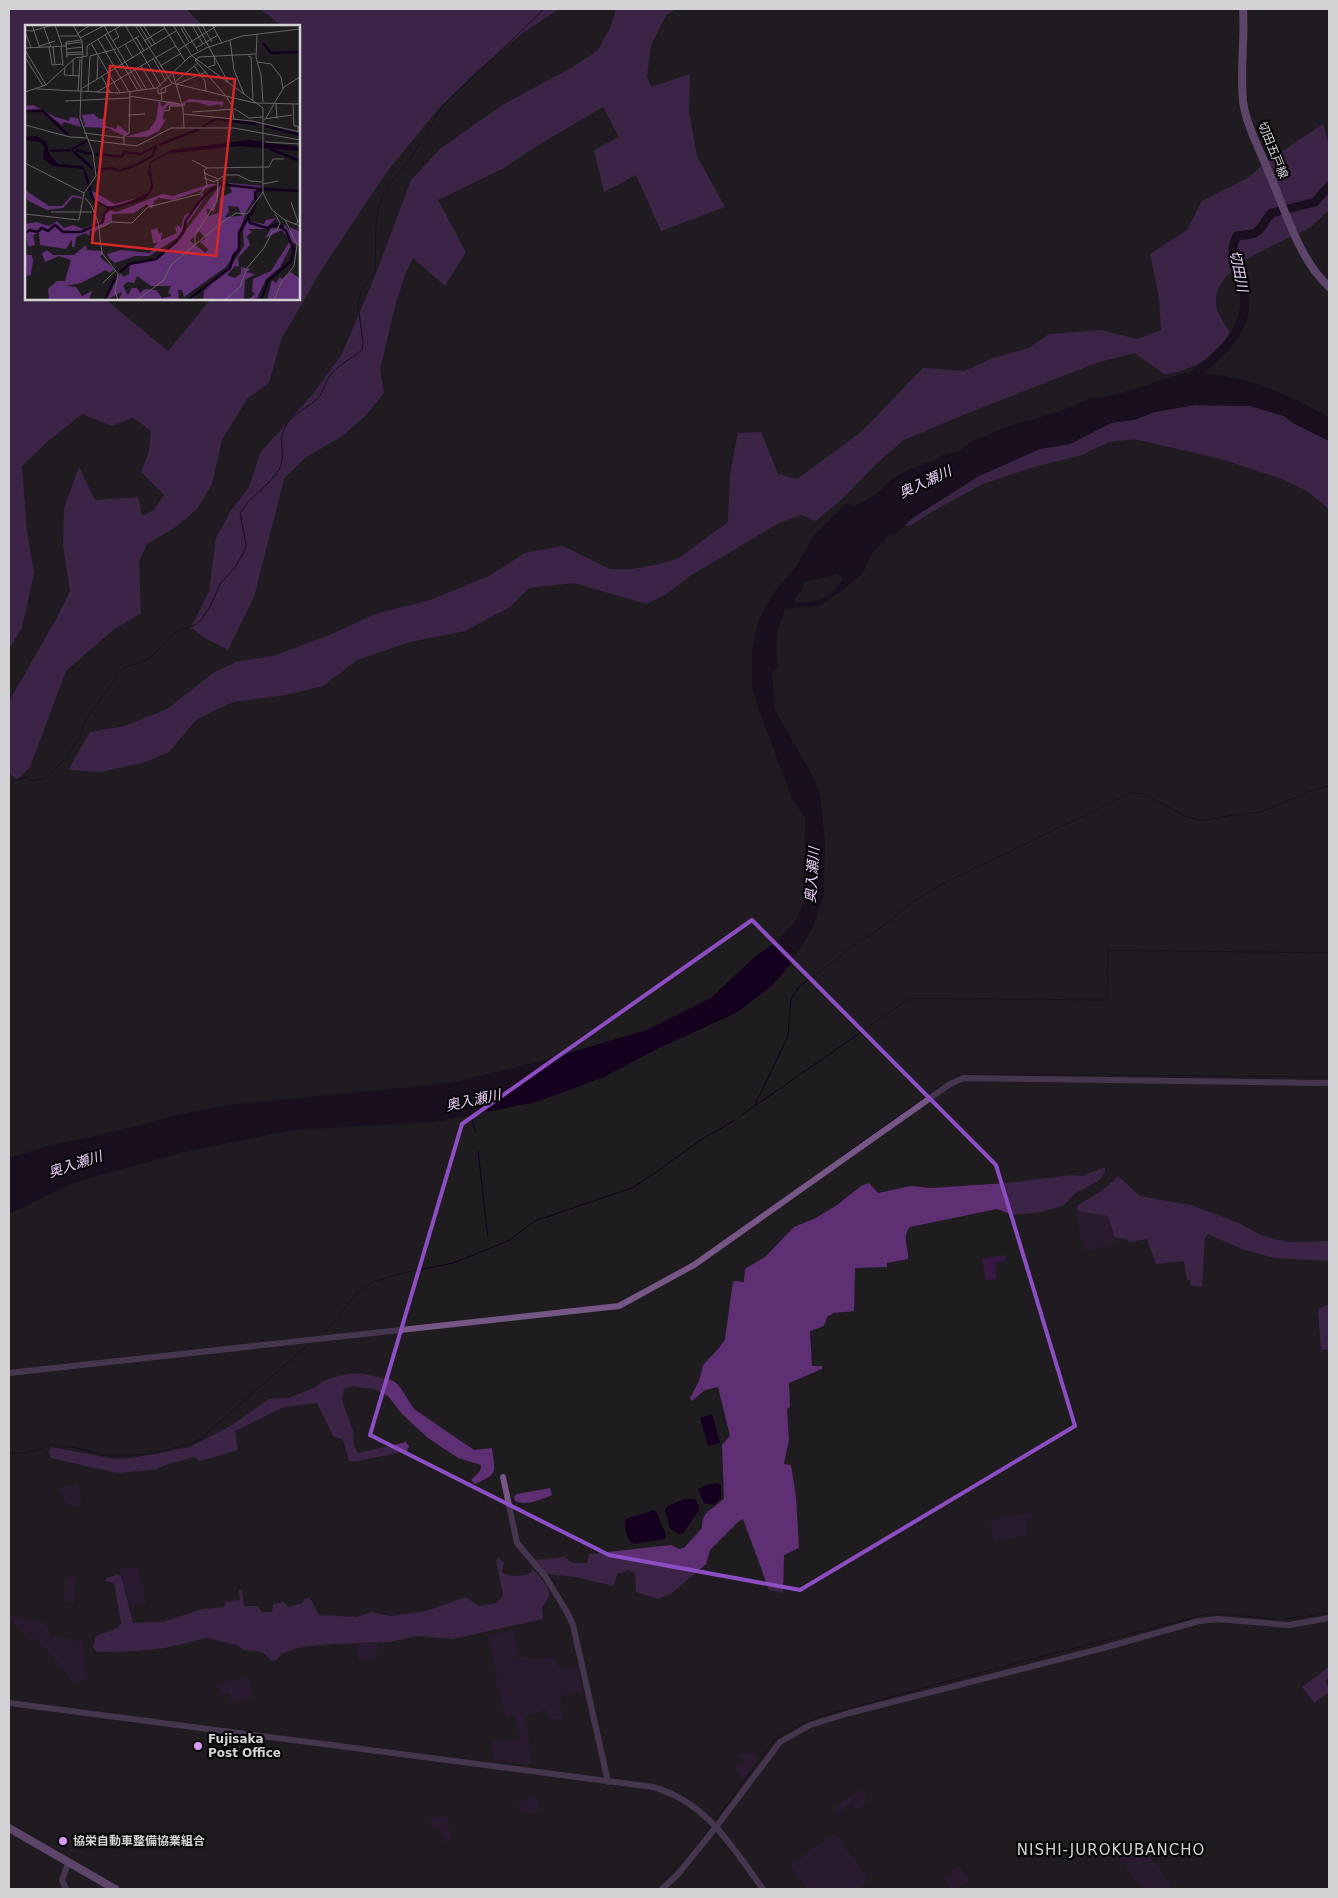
<svg xmlns="http://www.w3.org/2000/svg" width="1338" height="1898" font-family="'DejaVu Sans','Noto Sans JP',sans-serif">
<style>
.green{fill:#361943}
.forest{fill:#5e2f73}
.water{fill:#14001e;fill-rule:evenodd}
.lines{fill:none;stroke-linecap:round;stroke-linejoin:round}
.stream{stroke:#14001e;stroke-width:1}
.river{stroke:#14001e;stroke-width:9}
.tertiary{stroke:#765685;stroke-width:6}
.secondary{stroke:#a976c1;stroke-width:8}
.marked{fill:none;stroke:#8d4dc3;stroke-width:4;stroke-linejoin:round}
.poi-dot{fill:#d99af7;stroke:#080709;stroke-width:2}
.labels{text-anchor:middle;stroke-width:4.5;stroke-linejoin:round;paint-order:stroke}
.street-label{font-size:12px;fill:#d3d2d4;stroke:#080709}
.poi-label{font-size:12px;font-weight:bold;fill:#d3d2d4;stroke:#080709;text-anchor:start}
.water-label{font-size:14px;font-style:italic;fill:#ecd1f9;stroke:#080709}
.quarter-label{font-size:15px;letter-spacing:1px;fill:#d3d2d4;stroke:#080709}
.inset-river{fill:none;stroke:#14001e;stroke-width:2.5}
.inset-road{fill:none;stroke:#676568;stroke-width:1}
.view{fill:#d62828;fill-opacity:0.15;stroke:#d62828;stroke-width:2.5}
.inset-edge{fill:none;stroke:#d3d2d4;stroke-width:2.5}
</style>
<rect width="100%" height="100%" fill="#1f1c20"/>
<g class="green">
<polygon points="1077,1211 1108,1216 1116,1244 1085,1251 1076,1214"/>
<polygon points="1005,1255 1006,1261 995,1263 997,1279 986,1280 982,1259"/>
<polygon points="78,1485 82,1506 66,1505 60,1488"/>
<polygon points="1031,1513 1032,1518 1026,1520 1027,1535 993,1541 990,1520"/>
<polygon points="138,1567 146,1604 128,1604 120,1575 121,1569"/>
<polygon points="76,1576 74,1603 63,1601 66,1577"/>
<polygon points="9,1615 45,1623 51,1636 82,1641 87,1679 74,1683 38,1639 32,1641 9,1618"/>
<polygon points="514,1630 519,1658 529,1657 531,1659 556,1658 560,1671 579,1666 582,1692 560,1697 563,1718 550,1720 546,1710 525,1715 532,1764 494,1761 491,1742 520,1739 514,1714 506,1718 502,1707 488,1635"/>
<polygon points="377,1643 378,1658 358,1660 355,1644"/>
<polygon points="249,1677 253,1699 231,1703 229,1693 221,1695 217,1683"/>
<polygon points="743,1752 745,1756 752,1752 757,1761 742,1781 735,1766 743,1762 739,1755"/>
<polygon points="860,1789 868,1800 857,1809 851,1804 838,1813 834,1808"/>
<polygon points="536,1796 540,1811 529,1814 527,1811 521,1813 517,1802"/>
<polygon points="447,1816 452,1840 445,1842 440,1828 433,1830 429,1819"/>
<polygon points="835,1833 869,1880 857,1889 807,1889 790,1866"/>
<polygon points="1136,1842 1139,1842 1174,1889 1142,1889 1117,1856"/>
<polygon points="959,1866 969,1880 957,1889 948,1889 949,1886 943,1878"/>
</g>
<g class="forest">
<polygon points="9,9 186,9 203,26 116,26 113,24 112,26 26,26 26,299 105,299 168,351 211,299 299,299 299,26 282,26 260,9 559,9 520,35 477,71 439,108 390,168 365,204 319,274 281,340 269,383 247,399 222,440 212,484 197,509 176,527 147,544 139,562 141,613 113,630 66,671 30,767 17,780 9,773 9,705 11,698 55,621 70,591 63,545 64,508 79,467 95,500 138,497 142,516 154,510 164,495 141,472 149,451 151,431 133,418 112,426 82,414 47,442 22,466 27,532 34,573 22,628 9,649"/>
<polygon points="616,9 677,9 666,15 651,45 647,76 651,87 690,74 689,112 697,156 725,207 661,231 636,175 604,192 594,150 619,137 603,107 535,147 502,169 438,200 466,252 445,286 413,258 405,275 395,306 380,370 384,393 367,414 343,436 306,457 284,479 254,597 228,650 205,638 191,628 209,591 216,538 230,512 249,487 260,453 312,395 341,356 375,276 411,180 441,148 504,104 573,67 598,50 610,28"/>
<path d="M 1323,124 L 1329,145 L 1329,210 C 1322,215 1317,223 1309,228 C 1281,244 1213,263 1216,305 C 1217,313 1228,329 1232,336 C 1216,356 1190,372 1164,374 L 1135,353 L 1099,362 L 968,413 L 904,440 L 878,462 L 842,499 L 816,521 L 801,515 L 779,523 L 690,576 L 665,595 L 646,604 L 574,583 L 529,588 L 510,607 L 465,631 L 410,642 L 357,660 L 323,686 L 285,695 L 233,702 L 197,719 L 169,752 L 146,762 L 101,772 L 68,770 L 90,732 L 125,726 L 167,709 L 213,673 L 236,662 L 273,656 L 332,634 L 375,614 L 430,600 L 489,576 L 525,553 L 563,546 L 610,569 L 632,569 L 659,564 L 679,558 L 728,522 L 730,475 L 738,433 L 761,432 L 778,474 L 797,479 L 861,432 L 923,368 L 965,371 L 990,359 L 1029,348 L 1049,334 L 1101,330 L 1137,339 L 1161,330 L 1159,298 L 1150,254 L 1187,230 L 1202,201 L 1249,177 L 1266,162 Z"/>
<polygon points="1195,405 1250,406 1284,416 1293,423 1329,441 1329,509 1307,491 1282,479 1221,459 1134,439 1109,442 1082,455 1034,467 983,484 933,511 910,526 905,525 913,518 979,476 1040,449 1070,444 1111,423 1134,420 1155,412"/>
<path d="M 1105,1167 L 1105,1172 L 1100,1180 L 1074,1194 L 1063,1206 L 1041,1212 L 1013,1215 L 997,1209 L 910,1227 C 901,1237 909,1247 908,1259 L 887,1263 L 887,1267 L 855,1268 L 854,1311 L 834,1313 L 827,1317 L 824,1326 L 810,1331 L 812,1366 L 822,1366 L 822,1369 L 789,1383 L 790,1407 L 787,1409 L 789,1440 L 784,1464 L 791,1465 L 796,1497 L 799,1548 L 784,1555 L 783,1593 L 769,1590 L 743,1519 L 739,1521 L 710,1550 L 706,1564 L 671,1594 L 658,1599 L 636,1592 L 635,1573 L 629,1570 L 617,1574 L 614,1586 L 575,1577 L 547,1574 L 535,1560 L 565,1557 L 572,1563 L 587,1563 L 589,1554 L 671,1545 L 679,1549 L 684,1548 L 702,1528 C 702,1509 713,1511 724,1498 L 722,1445 L 730,1436 L 718,1387 L 705,1390 L 692,1401 L 690,1398 L 699,1381 L 703,1365 L 719,1348 L 725,1339 L 733,1281 L 744,1282 L 745,1269 L 765,1257 L 794,1227 L 816,1218 L 837,1205 L 861,1186 L 869,1183 L 878,1193 L 911,1186 L 931,1188 L 1007,1183 L 1071,1175 L 1082,1176 Z"/>
<polygon points="1118,1176 1140,1196 1191,1205 1237,1222 1261,1235 1270,1238 1288,1242 1329,1241 1329,1261 1274,1258 1242,1249 1208,1234 1205,1238 1202,1287 1191,1286 1190,1280 1187,1280 1184,1261 1156,1264 1147,1239 1129,1242 1126,1239 1115,1238 1108,1216 1077,1211 1078,1205 1103,1190"/>
<polygon points="1329,1304 1329,1349 1321,1350 1318,1309"/>
<path d="M 358,1373 L 388,1379 L 395,1382 L 400,1387 L 414,1409 L 474,1450 L 492,1448 C 495,1473 499,1473 475,1484 L 471,1480 L 480,1471 L 481,1465 L 458,1458 L 428,1438 L 402,1414 L 388,1396 L 374,1389 L 351,1386 L 344,1389 L 342,1400 L 353,1431 L 354,1446 L 358,1453 L 406,1442 L 409,1446 L 407,1451 L 357,1461 L 349,1461 L 343,1440 L 333,1436 L 317,1403 L 284,1407 L 235,1431 L 238,1450 L 200,1461 L 194,1457 L 168,1464 L 155,1470 L 117,1473 L 51,1458 L 49,1451 L 51,1447 L 115,1459 L 132,1458 L 190,1447 L 232,1425 L 269,1399 L 288,1398 L 316,1387 C 321,1378 347,1374 358,1373 Z"/>
<path d="M 550,1488 L 552,1495 C 540,1500 527,1506 515,1501 L 514,1497 L 517,1494 Z"/>
<path d="M 499,1558 L 504,1562 L 502,1572 C 510,1578 520,1576 529,1574 L 532,1570 C 538,1573 540,1577 544,1582 C 551,1592 551,1597 542,1607 L 543,1619 L 453,1639 L 418,1636 L 389,1642 L 334,1644 L 301,1647 L 281,1654 L 277,1660 L 272,1661 L 262,1652 L 244,1650 L 237,1645 L 207,1638 L 165,1648 L 138,1651 L 97,1652 L 93,1647 L 96,1636 L 117,1628 L 121,1623 L 114,1583 L 105,1581 L 107,1578 L 115,1575 L 120,1575 L 122,1580 L 133,1623 L 163,1622 L 203,1609 L 224,1607 L 225,1602 L 240,1600 L 239,1590 L 242,1590 L 244,1606 L 257,1606 L 262,1612 L 272,1612 L 273,1604 L 284,1602 L 288,1607 L 303,1603 L 304,1599 L 310,1598 L 319,1615 L 357,1617 L 372,1612 L 390,1616 L 426,1611 L 466,1597 L 479,1606 L 497,1603 L 503,1595 L 496,1560 Z"/>
<polygon points="1329,1667 1329,1678 1325,1681 1329,1688 1329,1692 1314,1703 1302,1687"/>
</g>
<g class="water">
<path d="M 1185,373 C 1193,374 1201,373 1209,374 C 1251,377 1292,397 1329,417 L 1329,441 L 1293,423 L 1284,416 L 1250,406 L 1195,405 L 1155,412 L 1134,420 L 1111,423 L 1070,444 L 1040,449 L 979,476 L 912,518 L 897,533 L 887,536 C 883,544 877,547 872,554 C 868,560 866,569 862,574 C 855,581 825,604 817,606 C 807,609 797,606 786,609 C 776,626 775,647 778,666 L 772,673 L 775,710 L 815,780 L 820,796 L 825,840 L 824,894 L 813,927 L 791,963 L 773,985 L 736,1013 L 657,1049 L 604,1077 L 536,1102 L 435,1122 L 293,1130 L 184,1152 L 76,1182 L 9,1214 L 9,1158 L 45,1147 L 134,1127 L 180,1114 L 229,1105 L 450,1083 L 541,1061 L 647,1030 L 711,998 L 756,956 L 773,944 L 788,930 L 797,919 L 804,901 L 805,818 L 792,798 L 758,708 L 752,685 L 752,652 L 758,621 L 775,591 L 796,566 L 815,534 L 845,504 L 855,506 L 876,494 L 893,478 L 912,468 L 938,459 L 943,455 L 960,451 L 970,442 L 1020,422 L 1035,419 L 1071,407 L 1093,397 L 1099,398 L 1118,394 ZM 837,574 L 843,578 C 837,595 813,605 795,602 L 795,598 L 802,590 L 804,582 Z"/>
<polygon points="712,1414 716,1428 706,1431 716,1429 720,1443 708,1446 700,1418"/>
<polygon points="718,1483 721,1486 721,1498 714,1505 704,1503 698,1489 707,1485"/>
<polygon points="684,1499 695,1499 699,1506 698,1512 683,1533 679,1534 670,1529 665,1509 668,1506"/>
<path d="M 654,1510 L 657,1513 L 666,1535 L 665,1539 L 634,1544 C 625,1539 626,1528 625,1519 Z"/>
</g>
<g class="lines">
<g class="stream">
<path d="M 9,784 L 17,779 L 26,778 L 33,781 L 47,778 L 64,760 L 80,737 L 84,724 L 89,715 L 123,668 L 149,659 L 175,632 L 195,625 L 201,620 L 211,605 L 220,584 L 236,566 L 245,550 L 246,544 L 240,513 C 250,496 269,486 279,470 C 286,458 279,444 283,432 C 289,415 303,411 316,400 C 323,394 324,385 329,377 C 336,366 351,359 362,350 L 363,343 L 358,304 L 362,289 L 375,272 L 376,224 L 378,209 L 383,195 L 388,186 L 411,158 L 442,107 L 544,9"/>
<polyline points="1107,1000 1108,950 1329,953"/>
<polyline points="1110,1075 1329,1077"/>
<polyline points="755,1105 788,1036 791,999 800,986 837,959 858,941 870,936 913,902 940,885 1131,793 1144,794 1187,817 1203,821 1233,815 1261,812 1311,791 1329,786"/>
<polyline points="471,1115 476,1133"/>
<polyline points="739,1117 910,998 1102,1000"/>
<polyline points="478,1151 488,1238"/>
<polyline points="841,1157 940,1087 960,1075 1097,1075"/>
<polyline points="321,1333 333,1323 356,1294 372,1282 407,1272 453,1263 471,1256 508,1241 535,1221 632,1188 655,1173 699,1141 735,1120"/>
<polyline points="9,1453 27,1453 51,1445 72,1447 108,1456 129,1456 156,1453 192,1443 200,1439 309,1344"/>
<polyline points="1286,1619 1329,1613"/>
<polyline points="716,1819 775,1739 803,1723 822,1716 963,1677 1208,1614 1217,1614 1276,1619"/>
<polyline points="654,1889 687,1857 710,1828"/>
</g>
<path class="river" d="M 1187,381 C 1211,361 1244,338 1245,303 C 1245,290 1241,280 1238,269 C 1235,254 1229,251 1237,236 C 1242,235 1250,235 1255,233 C 1263,229 1265,218 1272,213 L 1315,202 L 1329,186"/>
<g class="tertiary">
<polyline points="9,1373 619,1306 694,1265 950,1084 963,1078 1329,1083"/>
<polyline points="503,1477 517,1543 545,1576 567,1612 573,1625 608,1782"/>
<path d="M 9,1703 L 653,1787 C 708,1803 731,1846 763,1889"/>
<polyline points="66,1889 62,1880 68,1863"/>
<polyline points="662,1889 678,1874 716,1827 780,1742 810,1725 849,1713 1096,1650 1199,1621 1218,1619 1289,1625 1329,1618"/>
</g>
<g class="secondary">
<path d="M 1243,9 C 1245,39 1240,70 1243,101 C 1246,125 1260,150 1269,173 C 1286,211 1298,258 1329,287"/>
<polyline points="9,1828 115,1889"/>
</g>
</g>
<path d="M0 0H1338V1898H0ZM 752,920 L 996,1165 L 1075,1426 L 800,1590 L 609,1555 L 370,1435 L 462,1124 Z" fill="#1f1c20" fill-opacity=".55" fill-rule="evenodd"/>
<path class="marked" d="M 752,920 L 996,1165 L 1075,1426 L 800,1590 L 609,1555 L 370,1435 L 462,1124 Z"/>
<g class="poi-dot">
<circle cx="198" cy="1746" r="5"/>
<circle cx="63" cy="1841" r="5"/>
</g>
<g class="labels">
<g class="street-label">
<text transform="translate(1273 150) rotate(68)" y="4">切田五戸線</text>
</g>
<g class="poi-label">
<text x="208" y="1743">Fujisaka<tspan x="208" dy="14">Post Office</tspan></text>
<text x="73" y="1845">協栄自動車整備協業組合</text>
</g>
<g class="water-label">
<text transform="translate(1239 271) rotate(79)" y="5">切田川</text>
<text transform="translate(925 482) rotate(-25)" y="5">奥入瀬川</text>
<text transform="translate(812 875) rotate(-86)" y="5">奥入瀬川</text>
<text transform="translate(473 1100) rotate(-12)" y="5">奥入瀬川</text>
<text transform="translate(75 1164) rotate(-18)" y="5">奥入瀬川</text>
</g>
<g class="quarter-label">
<text x="1111" y="1855">NISHI-JUROKUBANCHO</text>
</g>
</g>
<g transform="translate(25 25)">
<rect width="275" height="275" fill="#1f1c20"/>
<path d="M 164,74 L 199,77 L 196,83 L 195,79 L 185,81 L 171,77 L 161,77 L 160,81 L 143,80 L 139,85 L 138,95 L 141,94 L 134,106 L 122,112 L 100,112 L 124,105 L 131,95 L 134,75 L 137,82 L 144,76 L 156,79 ZM 8,80 L 30,92 L 44,96 L 45,92 L 53,93 L 56,102 L 39,97 L 37,100 L 16,84 L 0,85 L 0,81 ZM 69,89 L 74,94 L 81,93 L 78,100 L 91,104 L 93,100 L 103,108 L 99,111 L 83,103 L 59,102 L 61,96 L 59,99 L 57,90 ZM 197,158 L 189,187 L 181,183 L 183,191 L 194,188 L 195,173 L 207,167 L 204,158 L 236,161 L 221,187 L 214,208 L 215,222 L 201,242 L 159,272 L 157,265 L 153,265 L 154,275 L 94,275 L 97,267 L 81,275 L 95,248 L 99,252 L 104,249 L 105,239 L 129,234 L 152,217 ZM 203,181 L 213,182 L 217,191 L 200,192 L 204,187 ZM 174,206 L 181,213 L 175,217 L 183,224 L 181,228 L 165,216 ZM 112,251 L 126,261 L 146,261 L 143,268 L 147,271 L 137,273 L 131,265 L 119,264 L 115,268 L 112,263 L 107,263 L 103,270 L 98,261 L 102,257 L 109,258 ZM 185,159 L 193,159 L 148,175 L 134,173 L 129,176 L 127,184 L 122,179 L 109,188 L 87,189 L 87,196 L 69,207 L 65,205 L 64,211 L 61,208 L 51,212 L 50,222 L 47,222 L 47,214 L 41,224 L 15,220 L 14,208 L 8,210 L 10,220 L 3,222 L 0,199 L 11,197 L 24,201 L 32,196 L 39,203 L 48,200 L 58,204 L 78,195 L 80,188 L 85,185 L 92,187 L 137,169 L 148,171 ZM 0,165 L 24,181 L 37,181 L 47,170 L 57,172 L 58,174 L 48,172 L 38,183 L 22,185 L 2,175 ZM 66,165 L 90,179 L 112,173 L 92,181 L 79,181 L 71,176 ZM 177,168 L 180,171 L 176,179 L 152,213 L 124,231 L 110,231 L 90,238 L 85,234 L 82,229 L 96,225 L 125,228 L 132,218 L 128,218 L 126,205 L 132,203 L 134,209 L 137,207 L 136,215 L 152,208 L 150,203 L 153,200 L 156,203 L 159,191 L 170,184 ZM 251,193 L 240,204 L 223,204 L 227,207 L 222,211 L 225,220 L 213,233 L 214,242 L 210,241 L 202,250 L 210,253 L 216,248 L 216,242 L 226,244 L 221,247 L 230,249 L 220,255 L 219,275 L 171,275 L 178,274 L 179,266 L 186,261 L 172,268 L 167,275 L 162,275 L 206,241 L 219,221 L 218,206 L 222,196 L 239,199 L 241,195 ZM 259,199 L 266,208 L 265,202 L 275,207 L 275,222 L 268,217 L 255,242 L 241,254 L 232,273 L 223,275 L 230,269 L 227,266 L 228,254 L 246,246 L 265,216 L 257,205 L 240,213 L 246,203 L 259,204 ZM 61,220 L 62,225 L 76,226 L 78,229 L 75,232 L 89,244 L 85,248 L 81,245 L 56,258 L 41,261 L 51,262 L 57,271 L 67,266 L 64,275 L 24,275 L 23,264 L 32,256 L 40,256 L 46,235 L 34,231 L 20,237 L 17,228 L 22,225 L 28,230 L 49,230 ZM 0,230 L 7,230 L 8,236 L 6,250 L 0,251 ZM 266,247 L 275,254 L 275,275 L 242,275 L 247,255 L 251,258 L 255,252 L 257,254 Z" fill="#5e2f73" fill-rule="evenodd"/>
<path d="M 11,111 L 21,117 L 25,130 L 33,139 L 57,141 L 62,149 L 69,174 L 84,182 L 105,177 L 124,167 L 126,158 L 123,147 L 125,137 L 146,125 L 224,115 L 275,122 L 275,126 L 213,121 L 141,129 L 125,139 L 128,163 L 121,174 L 85,185 L 66,174 L 58,144 L 28,141 L 18,134 L 20,123 L 16,117 L 0,115 L 0,112 Z" fill="#14001e"/>
<path class="inset-river" d="M 238,18 L 246,28 L 275,27M 0,86 L 18,86 L 43,110M 240,101 L 275,110M 177,102 L 191,94 L 232,99M 134,120 L 174,104M 47,124 L 62,116M 245,124 L 275,136M 47,125 L 68,144M 51,125 L 66,129M 25,126 L 46,125M 98,127 L 116,129 L 131,121M 70,129 L 97,132 L 98,128M 71,145 L 87,143 L 94,146 L 111,140 L 127,131 L 132,121M 194,159 L 237,164M 0,208 L 5,205 L 12,207 L 17,203 L 23,206 L 30,200 L 38,207 L 56,207 L 78,197 L 79,189 L 85,183M 95,247 L 104,239 L 131,234 L 151,217 L 158,208 L 161,195 L 178,172 L 191,162M 80,275 L 91,251M 163,275 L 205,243 L 208,231 L 214,224 L 214,207 L 223,193M 236,275 L 243,256 L 266,236 L 269,225 L 261,206 L 253,199 L 242,203 L 225,198 L 223,190 L 227,189 L 231,177 L 230,167 L 239,164 L 275,166"/>
<path class="inset-road" d="M 7,0 L 15,23M 30,0 L 37,21M 48,0 L 57,16 L 58,32M 100,0 L 136,61M 110,0 L 147,58 L 230,78 L 275,79M 114,0 L 127,21M 118,0 L 130,19M 138,0 L 160,36M 148,0 L 167,31 L 238,83 L 238,168 L 247,185 L 260,195 L 272,220 L 269,241 L 256,258 L 249,275M 157,0 L 173,26M 167,0 L 178,19M 172,0 L 203,57M 177,0 L 187,17M 187,0 L 197,18M 19,3 L 26,22M 156,3 L 164,17M 0,5 L 7,6 L 28,0M 0,6 L 6,23M 83,8 L 117,65M 83,8 L 97,0M 52,9 L 65,0M 232,9 L 231,32 L 236,50 L 238,77M 80,10 L 103,49M 33,11 L 53,11M 111,12 L 119,26M 55,13 L 80,0M 73,14 L 104,67M 205,15 L 209,45 L 219,69M 87,16 L 94,12 L 90,4M 119,16 L 140,3M 66,18 L 95,68M 40,19 L 57,17M 100,19 L 108,33M 15,21 L 30,16M 36,21 L 38,41M 24,22 L 27,40 L 38,39M 28,22 L 30,40M 0,23 L 41,21M 171,23 L 193,10M 41,24 L 58,22M 92,24 L 114,11M 0,25 L 21,60M 153,25 L 193,0M 41,28 L 58,27M 41,30 L 58,29M 65,31 L 91,24M 223,31 L 226,32 L 228,75M 0,32 L 18,61M 42,33 L 41,17 L 56,15M 128,33 L 141,56M 130,33 L 151,21M 170,35 L 174,32 L 231,29M 170,35 L 200,70M 232,37 L 246,39 L 256,52 L 258,64M 116,41 L 129,63M 135,41 L 155,29M 169,41 L 180,56 L 181,66M 183,42 L 190,40 L 189,31M 40,43 L 39,50 L 55,51M 110,45 L 121,64M 103,49 L 113,66M 148,49 L 158,83 L 159,103M 48,50 L 48,34M 77,52 L 85,67M 72,55 L 73,31M 151,56 L 173,38M 152,59 L 181,47M 133,63 L 133,69 L 141,67 L 140,62M 12,64 L 94,68 L 132,63 L 164,32 L 181,23 L 217,11 L 275,4M 56,64 L 151,6M 53,66 L 55,34M 0,67 L 21,60 L 50,33 L 62,31 L 62,21 L 83,8 L 79,0M 63,67 L 65,31M 72,67 L 128,34M 104,71 L 155,79M 201,71 L 207,81 L 209,94M 137,75 L 136,64 L 147,59M 40,76 L 104,73M 250,77 L 259,62 L 275,52M 251,78 L 252,94M 268,79 L 269,101 L 273,101 L 273,107M 139,86 L 145,85 L 144,81 L 157,81M 167,87 L 210,84 L 224,93 L 238,92M 159,89 L 227,96 L 275,107M 103,90 L 120,89M 241,93 L 250,77M 239,94 L 267,90M 0,100 L 45,112 L 62,113M 59,108 L 99,113M 63,115 L 112,121 L 146,103 L 209,103 L 275,115M 240,117 L 275,119M 99,120 L 99,111 L 104,108 L 105,67M 167,135 L 182,143 L 244,142 L 248,134 L 259,134M 0,138 L 59,168M 179,148 L 193,154M 179,153 L 189,157 L 200,150 L 213,150 L 225,156 L 237,157M 238,159 L 253,156M 60,173 L 66,180 L 73,197 L 77,228 L 93,249 L 90,266 L 93,275M 266,177 L 273,197 L 270,199M 26,187 L 67,187M 0,189 L 54,195 L 59,168 L 71,151 L 68,128 L 55,93 L 57,32M 260,195 L 275,201M 75,203 L 87,197 L 107,198 L 123,182 L 175,169 L 182,160 L 179,145 L 182,143M 170,220 L 170,210 L 192,176 L 193,155M 78,258 L 91,245M 112,275 L 139,255 L 146,240 L 195,199 L 211,188 L 222,189 L 238,167M 200,275 L 215,262 L 222,243 L 239,223 L 247,207 L 252,205 L 255,198 L 250,189"/>
<path class="view" d="M 85,41 L 210,54 L 191,231 L 67,218 Z"/>
<rect width="275" height="275" class="inset-edge"/>
</g>
<rect width="1338" height="1898" fill="none" stroke="#d3d2d4" stroke-width="20"/>
</svg>
